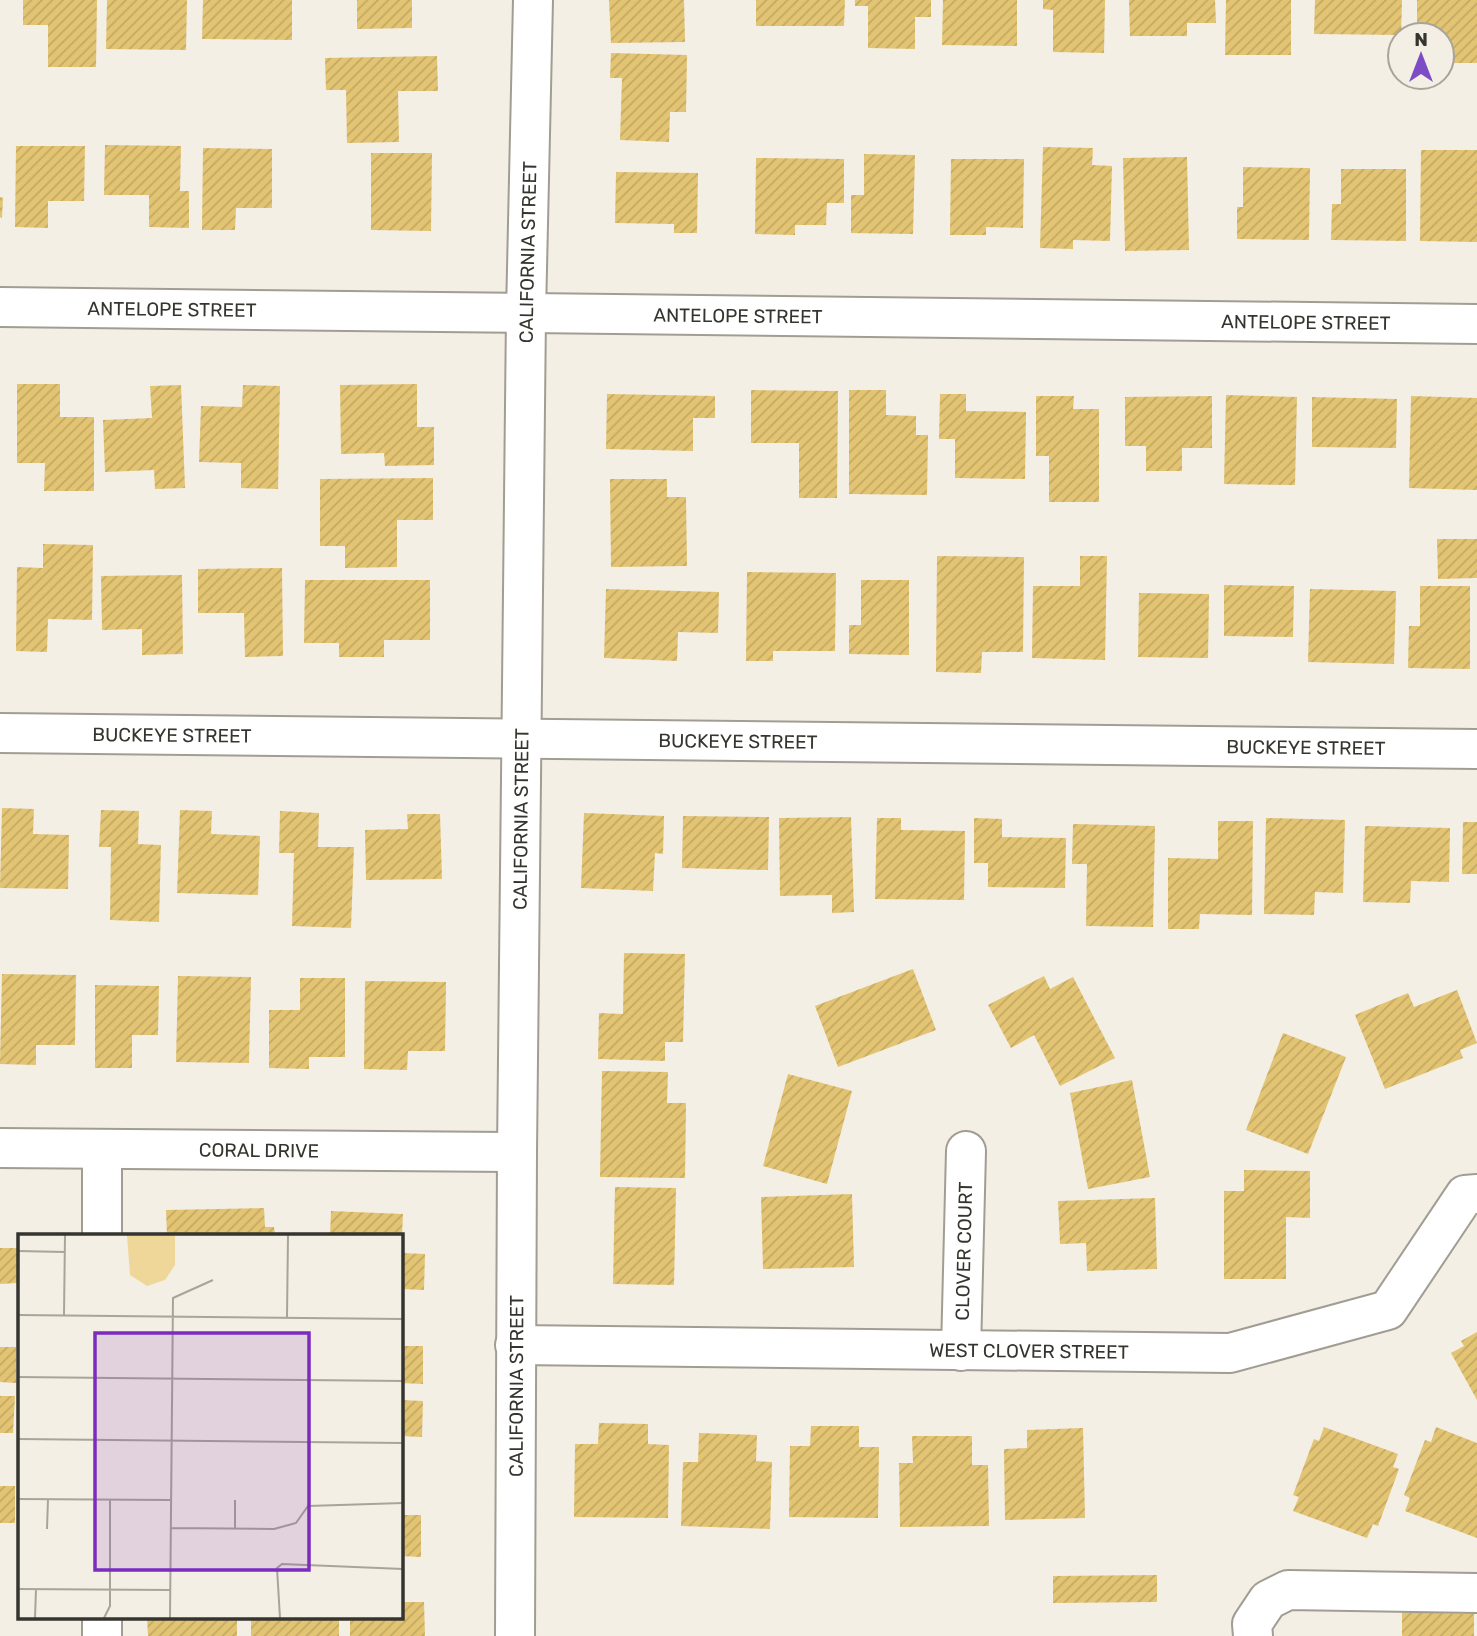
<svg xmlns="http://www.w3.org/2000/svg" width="1477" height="1636" font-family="Rubik,sans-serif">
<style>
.building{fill:url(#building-hatch)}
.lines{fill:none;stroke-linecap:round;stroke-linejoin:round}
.minor-casing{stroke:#a19d93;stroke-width:42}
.minor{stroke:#fff;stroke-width:38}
.labels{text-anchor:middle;stroke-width:7;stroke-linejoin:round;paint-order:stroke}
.street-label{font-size:19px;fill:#35342f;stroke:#f4efe4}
.inset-road{fill:none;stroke:#a8a49c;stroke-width:2}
.view{fill:#7b2cbf;fill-opacity:0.15;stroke:#7b2cbf;stroke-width:3.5}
.inset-edge{fill:none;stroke:#35342f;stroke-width:3.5}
</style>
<defs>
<pattern id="building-hatch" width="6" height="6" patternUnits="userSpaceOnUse" patternTransform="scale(1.75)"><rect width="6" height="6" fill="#e3c473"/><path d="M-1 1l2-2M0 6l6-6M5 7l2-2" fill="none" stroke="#c3a964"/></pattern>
</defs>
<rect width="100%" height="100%" fill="#f4efe4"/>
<g class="building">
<polygon points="23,0 97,0 96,67 48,67 48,25 23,25"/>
<polygon points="107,0 187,0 186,50 106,49"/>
<polygon points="203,0 292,0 292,40 202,39"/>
<polygon points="357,0 412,0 412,28 357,29"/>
<polygon points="609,0 684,0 685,42 611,43"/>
<polygon points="756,0 845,0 844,26 756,26"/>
<polygon points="855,0 931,0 931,17 915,17 915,49 868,48 868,6 855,6"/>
<polygon points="943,0 1017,0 1017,46 942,45"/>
<polygon points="1043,0 1105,0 1104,53 1053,52 1053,10 1043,9"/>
<polygon points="1129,0 1215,0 1216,23 1187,23 1187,36 1130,36"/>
<polygon points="1226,0 1291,0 1291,55 1225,55"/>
<polygon points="1315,0 1402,0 1401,35 1314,34"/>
<polygon points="1417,0 1477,0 1477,63 1442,63 1442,35 1417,35"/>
<polygon points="611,53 687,55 686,112 670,112 669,142 620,140 622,78 610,78"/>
<polygon points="437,56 438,91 398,91 399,142 347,143 346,90 326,90 325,58"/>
<polygon points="105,145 181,146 180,191 189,191 189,228 149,227 149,195 104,195"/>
<polygon points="16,146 85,146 84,201 48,201 48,228 15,227"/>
<polygon points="1043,147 1093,148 1092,165 1112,166 1110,241 1073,240 1073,249 1040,248"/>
<polygon points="203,148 272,149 272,208 236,208 235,230 202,230"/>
<polygon points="1421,150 1477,150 1477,242 1420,241"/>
<polygon points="371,153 432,153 431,231 371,230"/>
<polygon points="864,154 915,155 913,234 851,233 851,195 864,195"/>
<polygon points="1187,157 1189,250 1125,251 1123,158"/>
<polygon points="756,158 844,159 844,203 827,203 826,225 795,225 795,235 755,234"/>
<polygon points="951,159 1024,159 1023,228 986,227 986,235 950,235"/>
<polygon points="1243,167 1310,168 1309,240 1237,239 1237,207 1243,207"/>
<polygon points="1341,169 1406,169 1406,241 1331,240 1332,204 1341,204"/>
<polygon points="616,172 698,173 697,233 674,233 674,224 615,223"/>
<polygon points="0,197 3,198 2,218 0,217"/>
<polygon points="17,384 60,384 60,417 94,417 94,491 44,491 45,463 17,463"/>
<polygon points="417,384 417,427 434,427 434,465 385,466 384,453 341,454 340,385"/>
<polygon points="181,385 185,488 155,489 154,470 105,472 103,420 152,418 150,386"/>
<polygon points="243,385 280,386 278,489 241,488 241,463 199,462 201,406 242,407"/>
<polygon points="751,390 838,391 837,498 799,498 799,443 751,443"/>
<polygon points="849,390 886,390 886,415 916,416 916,435 928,435 927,495 849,494"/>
<polygon points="607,394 715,396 715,418 693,418 693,451 606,449"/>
<polygon points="940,394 966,394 966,411 1026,412 1025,479 955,478 955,439 939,439"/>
<polygon points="1226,395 1297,397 1295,485 1224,484"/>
<polygon points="1036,396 1074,396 1073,409 1099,409 1099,502 1049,502 1049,456 1036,456"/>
<polygon points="1212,396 1212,448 1182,448 1182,471 1146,471 1146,446 1125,446 1125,397"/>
<polygon points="1411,396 1477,398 1477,490 1409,488"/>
<polygon points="1312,397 1397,399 1396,448 1312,447"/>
<polygon points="433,478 433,520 397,520 397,567 345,568 345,546 320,546 320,479"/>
<polygon points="610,479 667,479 667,497 686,497 687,566 611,567"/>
<polygon points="1437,539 1477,539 1477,578 1438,579"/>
<polygon points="43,544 93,545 92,620 48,619 47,652 16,651 17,567 43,568"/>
<polygon points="937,556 1024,557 1023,652 982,652 981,673 936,672"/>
<polygon points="1080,556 1107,556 1105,660 1032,658 1033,586 1080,586"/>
<polygon points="282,568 283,656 245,657 244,613 198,613 198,569"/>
<polygon points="747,572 836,573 835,651 773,651 773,661 746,661"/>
<polygon points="182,575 183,654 142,655 142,629 102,630 101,576"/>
<polygon points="305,580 430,580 430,640 384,640 384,657 339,657 339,643 304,643"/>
<polygon points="861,580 909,580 909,655 849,654 849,625 861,625"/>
<polygon points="1224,585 1294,586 1293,637 1224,636"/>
<polygon points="1420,586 1470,586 1470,669 1408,668 1409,626 1420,626"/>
<polygon points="606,589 719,592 718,633 678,632 677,661 604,658"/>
<polygon points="1310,589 1396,591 1394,664 1308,662"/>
<polygon points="1139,593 1209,594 1208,658 1138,657"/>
<polygon points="2,808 34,809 33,834 69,835 68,889 0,888"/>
<polygon points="101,810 139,811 138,844 161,845 159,922 110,920 111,847 99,847"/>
<polygon points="180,810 212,811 211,834 260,836 258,895 177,893"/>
<polygon points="280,811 319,813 318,847 354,847 351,928 292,926 294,853 279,853"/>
<polygon points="584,813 664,816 663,854 655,853 653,891 581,888"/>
<polygon points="407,814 440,814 442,879 366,880 365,830 408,829"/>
<polygon points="683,816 769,817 768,870 682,868"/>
<polygon points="851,817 854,912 832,913 832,895 780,896 779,818"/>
<polygon points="877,818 901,818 901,830 965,831 964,900 875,899"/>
<polygon points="974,818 1002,819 1002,837 1066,838 1065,888 988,887 988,863 974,863"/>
<polygon points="1266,818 1345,820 1343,893 1315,892 1314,915 1264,914"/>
<polygon points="1218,821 1253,821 1252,915 1200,914 1199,929 1168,929 1168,858 1218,859"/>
<polygon points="1463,822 1477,822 1477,874 1462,874"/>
<polygon points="1073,824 1155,826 1153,927 1086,926 1087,864 1072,864"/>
<polygon points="1365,826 1450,828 1449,882 1411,881 1410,903 1363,902"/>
<polygon points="624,953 685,954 683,1042 665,1042 665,1061 598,1059 599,1013 623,1014"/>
<polygon points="913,969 936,1030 838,1067 815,1006"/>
<polygon points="2,974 76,975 75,1045 36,1045 36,1065 0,1064"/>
<polygon points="178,976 251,977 249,1063 176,1062"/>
<polygon points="1044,976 1050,989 1073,977 1115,1058 1060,1086 1034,1035 1011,1048 988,1005"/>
<polygon points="300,978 345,978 345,1057 309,1057 309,1069 269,1068 269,1010 300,1010"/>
<polygon points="365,981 446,982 445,1051 408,1051 407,1070 364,1069"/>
<polygon points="95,985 159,986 158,1035 132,1035 132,1068 95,1068"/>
<polygon points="1457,990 1477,1043 1460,1050 1463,1058 1385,1089 1355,1015 1408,993 1414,1007"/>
<polygon points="1283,1033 1346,1057 1308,1154 1246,1130"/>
<polygon points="602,1071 668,1072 667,1103 686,1103 685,1178 600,1177"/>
<polygon points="788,1074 852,1091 827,1184 763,1166"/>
<polygon points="1132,1080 1150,1177 1088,1189 1070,1093"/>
<polygon points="1244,1170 1310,1171 1310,1218 1286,1217 1286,1279 1224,1279 1224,1191 1244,1191"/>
<polygon points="615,1187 676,1188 674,1285 613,1284"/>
<polygon points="852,1194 854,1267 763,1269 761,1197"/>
<polygon points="1155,1198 1157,1269 1087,1271 1086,1243 1060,1244 1058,1201"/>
<polygon points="264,1208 265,1227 274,1227 275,1235 167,1235 166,1210"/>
<polygon points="331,1211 403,1214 402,1235 330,1235"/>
<polygon points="0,1248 17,1248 17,1283 0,1284"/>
<polygon points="401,1253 425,1254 424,1290 401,1289"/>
<polygon points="1477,1332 1477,1400 1451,1353 1464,1346 1461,1341"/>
<polygon points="401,1346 423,1346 423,1384 401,1383"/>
<polygon points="0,1347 16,1347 16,1383 0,1382"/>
<polygon points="0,1396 15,1396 13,1433 0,1433"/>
<polygon points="401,1400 423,1401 422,1437 401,1436"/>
<polygon points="599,1423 648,1424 648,1444 669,1445 668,1518 574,1517 575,1444 598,1444"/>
<polygon points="811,1426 859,1426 859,1447 879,1447 878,1518 789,1517 790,1446 810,1446"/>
<polygon points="1324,1427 1398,1454 1393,1467 1399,1469 1378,1526 1373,1524 1367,1538 1293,1511 1299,1497 1293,1495 1314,1439 1319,1441"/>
<polygon points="1436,1427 1477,1443 1477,1538 1405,1511 1410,1498 1404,1495 1425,1440 1431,1442"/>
<polygon points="1083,1428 1085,1518 1005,1520 1004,1449 1027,1448 1027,1430"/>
<polygon points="699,1433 757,1435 756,1461 772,1462 770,1529 681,1526 683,1462 698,1462"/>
<polygon points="912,1436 972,1436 972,1465 988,1465 989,1526 900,1527 899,1463 913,1463"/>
<rect x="0" y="1486" width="15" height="37"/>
<polygon points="401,1515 421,1515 421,1557 401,1556"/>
<polygon points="1157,1575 1157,1602 1053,1603 1053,1576"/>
<polygon points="401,1602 424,1602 425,1636 350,1636 350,1617 401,1617"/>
<polygon points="1402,1612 1474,1614 1474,1636 1402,1636"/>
<polygon points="147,1617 237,1617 237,1636 148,1636"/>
<rect x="251" y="1617" width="88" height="19"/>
</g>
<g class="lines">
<defs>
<g id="minor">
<path id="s1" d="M 0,307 L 1477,324"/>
<path id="s2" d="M 0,733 L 1477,749"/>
<path id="s3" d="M 0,1148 L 517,1152"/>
<polyline points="102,1149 102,1235"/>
<path id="s4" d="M 515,1345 L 1230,1353 L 1388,1310 L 1465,1195 L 1477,1194"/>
<path id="s5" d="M 961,1351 L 966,1151"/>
<polyline points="102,1617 102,1636"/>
<path id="s6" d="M 515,1636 L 517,1152 L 526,313 L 533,0"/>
<polyline points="1253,1636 1252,1624 1268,1600 1288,1590 1477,1593"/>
</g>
</defs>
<use href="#minor" class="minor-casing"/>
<use href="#minor" class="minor"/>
</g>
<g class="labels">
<g class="street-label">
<text dy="7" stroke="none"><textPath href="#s6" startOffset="1384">CALIFORNIA STREET</textPath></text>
<text dy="7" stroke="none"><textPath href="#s1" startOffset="172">ANTELOPE STREET</textPath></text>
<text dy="7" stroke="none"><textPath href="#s1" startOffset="738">ANTELOPE STREET</textPath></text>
<text dy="7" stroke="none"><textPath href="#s1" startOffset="1306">ANTELOPE STREET</textPath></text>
<text dy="7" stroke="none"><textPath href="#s2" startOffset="172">BUCKEYE STREET</textPath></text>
<text dy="7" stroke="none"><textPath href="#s2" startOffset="738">BUCKEYE STREET</textPath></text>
<text dy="7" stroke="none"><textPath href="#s2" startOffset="1306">BUCKEYE STREET</textPath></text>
<text dy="7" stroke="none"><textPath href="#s6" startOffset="817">CALIFORNIA STREET</textPath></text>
<text dy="7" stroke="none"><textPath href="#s3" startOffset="259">CORAL DRIVE</textPath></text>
<text dy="7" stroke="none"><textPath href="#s5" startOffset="100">CLOVER COURT</textPath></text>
<text dy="7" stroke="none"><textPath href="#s4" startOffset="514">WEST CLOVER STREET</textPath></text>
<text dy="7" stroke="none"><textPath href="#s6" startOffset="250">CALIFORNIA STREET</textPath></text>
</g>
</g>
<g transform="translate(18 1234)">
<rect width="385" height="385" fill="#f4efe4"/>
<path d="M 109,1 L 157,1 L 157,31 L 147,46 L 129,52 L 112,41 Z" fill="#efd699"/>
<path class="inset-road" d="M 0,17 L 47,18M 0,81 L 385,85M 46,81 L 47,1M 269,83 L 270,1M 0,143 L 385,147M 0,205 L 385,209M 0,265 L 152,266M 152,294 L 256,295 L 278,289 L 290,272 L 385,269M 29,295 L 30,265M 217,295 L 217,266M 0,355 L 152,356M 17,384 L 18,355M 86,384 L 92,372 L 92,266M 152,384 L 155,64 L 195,46M 262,384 L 259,334 L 264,330 L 385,335"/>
<path class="view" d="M 77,99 L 291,99 L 291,336 L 77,336 Z"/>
<rect width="385" height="385" class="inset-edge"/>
</g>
<g transform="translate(1421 56)"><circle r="33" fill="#f4efe4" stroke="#a8a49c" stroke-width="2"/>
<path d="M0-5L12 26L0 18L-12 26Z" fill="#7d4dc5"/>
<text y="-10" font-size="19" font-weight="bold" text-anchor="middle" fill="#35342f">N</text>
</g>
</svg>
